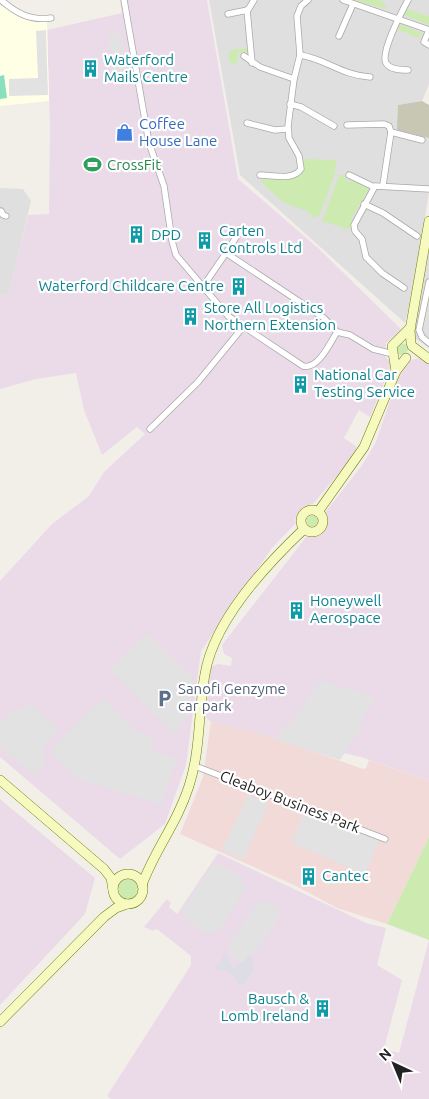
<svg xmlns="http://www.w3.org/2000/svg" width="429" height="1099" font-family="Ubuntu,sans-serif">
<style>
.residential{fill:#e0dfdf}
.commercial{fill:#f2dad9}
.industrial{fill:#ebdbe8}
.education{fill:#ffffe5}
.construction{fill:#c7c7b4}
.grass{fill:#cdebb0}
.pitch{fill:#88e0be}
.parking{fill:#e2e2e2}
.plaza{fill:#dddde8}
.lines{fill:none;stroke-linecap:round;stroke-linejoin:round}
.street-casing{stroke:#a9a9a9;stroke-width:7}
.secondary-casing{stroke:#707d05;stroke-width:10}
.street{stroke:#fff;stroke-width:5.5}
.secondary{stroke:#f7fabf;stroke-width:9}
.labels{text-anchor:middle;stroke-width:4.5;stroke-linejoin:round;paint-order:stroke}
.culture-label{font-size:15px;fill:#0d838f;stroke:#fff;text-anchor:start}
.shop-label{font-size:15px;fill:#366cbe;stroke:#fff;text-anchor:start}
.leisure-label{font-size:15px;fill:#27864d;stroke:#fff;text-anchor:start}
.service-label{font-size:15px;fill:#4e5e75;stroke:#fff;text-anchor:start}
.street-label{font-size:15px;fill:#222;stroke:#fff}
</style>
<rect width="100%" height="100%" fill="#f2efe9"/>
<g class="residential">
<polygon points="209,0 429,0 429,84 422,101 398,105 398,130 429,138 429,192 415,282 405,323 240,175"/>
<polygon points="0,188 23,189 31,201 9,294 0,295"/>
<polygon points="429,246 429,348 412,336"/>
</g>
<polygon class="commercial" points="211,721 275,738 363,769 366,768 369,760 429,781 429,837 387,924 337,908 296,886 180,834 203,777"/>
<g class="industrial">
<polygon points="120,0 207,0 238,179 318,248 402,330 386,343 385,356 392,363 370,417 359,410 344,438 357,447 345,466 313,504 309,505 295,519 296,523 272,548 201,651 186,765 165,824 120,859 0,757 0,581 52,524 89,496 104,472 145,434 137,427 102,455 84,410 76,373 36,379 0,389 0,295 9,294 28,215 49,214 50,125 47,30 122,13"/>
<polygon points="419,358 429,363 429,781 361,757 275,738 210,721 205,717 211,667 218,664 231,666 232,658 224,654 222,645 363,464 376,442 397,380 408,361"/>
<polygon points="0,799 95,878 85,914 0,1005"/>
<polygon points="218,853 366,923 386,928 377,965 402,980 384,1049 399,1053 429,940 429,1099 111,1099 107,1096 191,965 191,956 157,929 153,931 144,927 167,899 171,903 169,907 177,914"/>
</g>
<polygon class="education" points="0,5 23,19 47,21 49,101 0,106"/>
<polygon class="construction" points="422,101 429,105 429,138 397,130 398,105"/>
<g class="grass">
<polygon points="354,0 380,0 387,6 385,9"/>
<polygon points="406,9 429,16 429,25 404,15"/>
<polygon points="400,24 424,34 423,36 420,34 418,38 397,29"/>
<polygon points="249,48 247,53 238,52 237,55 239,56 235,65 229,62 229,50"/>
<polygon points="303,159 336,160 335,174 320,214 314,218 307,211 284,203 261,182 268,176 285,179 301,174"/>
<polygon points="339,175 344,175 347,181 350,182 354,178 370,187 352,218 350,230 322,221"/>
<circle cx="402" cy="349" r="6"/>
<circle cx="312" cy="521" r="5.5"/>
<polygon points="429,837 429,940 387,924"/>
<circle cx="128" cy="889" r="10"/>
</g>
<polygon class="pitch" points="4,75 7,98 0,99 0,76"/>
<g class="parking">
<polygon points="46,30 48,95 9,96 9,79 38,78 36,31"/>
<polygon points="120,33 128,77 116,79 108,35"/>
<polygon points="146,633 193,678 188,717 173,733 109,670"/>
<polygon points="322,681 374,697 374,701 360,722 362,727 340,760 276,740 286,723 290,725 318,683"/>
<polygon points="102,698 135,731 154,737 150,750 175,758 176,761 161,804 78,779 52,755 53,748"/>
<polygon points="31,702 59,730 44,746 43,755 46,762 34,775 0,746 0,724 17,707 20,711"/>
<polygon points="248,794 268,804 243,860 222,850"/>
<polygon points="305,811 379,841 365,874 291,843"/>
<polygon points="213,864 218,867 220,864 243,879 241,882 247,886 216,934 210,931 208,934 185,919 187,916 181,912"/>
<polygon points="259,900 262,903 265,900 279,909 276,913 280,916 253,956 250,954 243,964 230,955 233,952 227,948"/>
</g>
<polygon class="plaza" points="225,952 234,969 241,962 244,962 249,954 253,959 253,971 244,985 240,984 229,971 215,968 221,962"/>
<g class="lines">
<defs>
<g id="street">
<path d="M 1,0 C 16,13 30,21 51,18"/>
<path d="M 124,0 L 149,143 L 164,186 L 172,241 L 176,255 L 228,316 L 303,366 C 318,370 330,343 337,332 L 350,335 L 373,349 L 393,354"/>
<polyline points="343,0 429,30"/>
<path d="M 408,0 C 402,11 380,53 386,63 C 390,70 401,70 408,70"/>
<polyline points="247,10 252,63"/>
<polyline points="228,14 248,10 254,0"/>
<polyline points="429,30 424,42 429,45"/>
<polyline points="339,36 353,4"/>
<path d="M 300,55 C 326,59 341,75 370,77"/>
<polyline points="244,56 260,67 294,79"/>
<polyline points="290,104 301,107 334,126"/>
<polyline points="247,123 275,130 287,129"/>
<polyline points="347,125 384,124 389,126 391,132 422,140"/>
<path d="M 260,175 C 273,175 293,181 301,169 L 299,156 L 289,138 L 288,126 L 294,79 L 300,55 L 297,16 L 301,6 L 308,0"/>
<polyline points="349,175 374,187"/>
<polyline points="383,185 391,132"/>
<polyline points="364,204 383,213 417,236"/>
<polyline points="1,211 3,215 6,216"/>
<polyline points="226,253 242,228"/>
<polyline points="429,282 419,330 422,337 429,343"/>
<polyline points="202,288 226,253 324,318 337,332"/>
<polyline points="404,288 382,273 366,257 362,239 355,231 354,225 375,186 429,189"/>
<polyline points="150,429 198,382 243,327"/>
<polyline points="195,766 385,839"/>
</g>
<g id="secondary">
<polyline points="411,343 410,330 429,221"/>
<polyline points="412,346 429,359"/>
<polyline points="396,371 392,346 411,327"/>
<circle cx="312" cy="521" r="11"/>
<polyline points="318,512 364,447 396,371 406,358"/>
<polyline points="0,780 104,869 111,878 113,890"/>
<circle cx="128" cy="889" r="15"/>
<path d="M 142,885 C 155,849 177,824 189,786 C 201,749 198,711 205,674 C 214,620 266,565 304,529"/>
<polyline points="0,1022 104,917 116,908 127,904"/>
</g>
</defs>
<use href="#street" class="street-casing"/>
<use href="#secondary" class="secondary-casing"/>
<use href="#street" class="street"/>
<use href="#secondary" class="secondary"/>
</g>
<defs>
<symbol id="building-bare" viewBox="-9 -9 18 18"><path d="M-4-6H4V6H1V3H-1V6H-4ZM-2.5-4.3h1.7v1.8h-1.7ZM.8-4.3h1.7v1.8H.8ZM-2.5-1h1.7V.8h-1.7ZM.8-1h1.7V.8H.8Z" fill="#0f9aa8" stroke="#fff" stroke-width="2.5" paint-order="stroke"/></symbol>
<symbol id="shop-bare" viewBox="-9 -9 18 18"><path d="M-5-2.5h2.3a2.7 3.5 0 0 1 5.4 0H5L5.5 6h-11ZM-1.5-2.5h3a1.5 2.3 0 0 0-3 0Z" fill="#3f7fe0" stroke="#fff" stroke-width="2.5" paint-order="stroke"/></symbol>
<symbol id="stadium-bare" viewBox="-9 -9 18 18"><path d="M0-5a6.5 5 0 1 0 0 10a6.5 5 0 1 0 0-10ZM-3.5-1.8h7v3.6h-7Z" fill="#2e9e5b" stroke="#fff" stroke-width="2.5" paint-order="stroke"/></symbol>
<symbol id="parking-bare" viewBox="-9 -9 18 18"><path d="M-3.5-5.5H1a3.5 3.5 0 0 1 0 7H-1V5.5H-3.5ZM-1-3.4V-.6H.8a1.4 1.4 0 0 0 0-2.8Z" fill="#5c6f8a" stroke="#fff" stroke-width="2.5" paint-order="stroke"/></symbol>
</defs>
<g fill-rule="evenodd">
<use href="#building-bare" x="78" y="56" width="25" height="25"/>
<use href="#shop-bare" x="112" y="120" width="25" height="25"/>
<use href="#stadium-bare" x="80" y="152" width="25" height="25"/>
<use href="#building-bare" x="124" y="222" width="25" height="25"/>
<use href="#building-bare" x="192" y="228" width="25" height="25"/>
<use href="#building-bare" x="226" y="274" width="25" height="25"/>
<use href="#building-bare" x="178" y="304" width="25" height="25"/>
<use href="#building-bare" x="288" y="372" width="25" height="25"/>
<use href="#building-bare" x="284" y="598" width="25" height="25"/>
<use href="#parking-bare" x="152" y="686" width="25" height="25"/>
<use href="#building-bare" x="296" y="864" width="25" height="25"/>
<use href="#building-bare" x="310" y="996" width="25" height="25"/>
</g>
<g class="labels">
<g class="culture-label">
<text x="104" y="65">Waterford<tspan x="104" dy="17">Mails Centre</tspan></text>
<text x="219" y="236">Carten<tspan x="219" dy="17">Controls Ltd</tspan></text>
<text x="151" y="240">DPD</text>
<text x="224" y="291" text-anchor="end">Waterford Childcare Centre</text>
<text x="204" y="313">Store All Logistics<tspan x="204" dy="17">Northern Extension</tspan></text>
<text x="314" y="380">National Car<tspan x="314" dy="17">Testing Service</tspan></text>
<text x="310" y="606">Honeywell<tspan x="310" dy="17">Aerospace</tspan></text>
<text x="322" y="881">Cantec</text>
<text x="309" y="1004" text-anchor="end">Bausch &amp;<tspan x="309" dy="17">Lomb Ireland</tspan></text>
</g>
<g class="shop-label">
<text x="139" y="129">Coffee<tspan x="139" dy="17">House Lane</tspan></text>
</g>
<g class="leisure-label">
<text x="107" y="170">CrossFit</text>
</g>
<g class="service-label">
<text x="178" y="694">Sanofi Genzyme<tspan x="178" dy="17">car park</tspan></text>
</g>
<g class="street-label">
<text transform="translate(290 802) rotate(21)" y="5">Cleaboy Business Park</text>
</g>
</g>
<g transform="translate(394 1064) rotate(316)" stroke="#ffffff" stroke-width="4" paint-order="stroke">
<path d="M0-4L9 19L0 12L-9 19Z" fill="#222222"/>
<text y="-8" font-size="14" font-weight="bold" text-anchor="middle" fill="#222222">N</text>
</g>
</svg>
